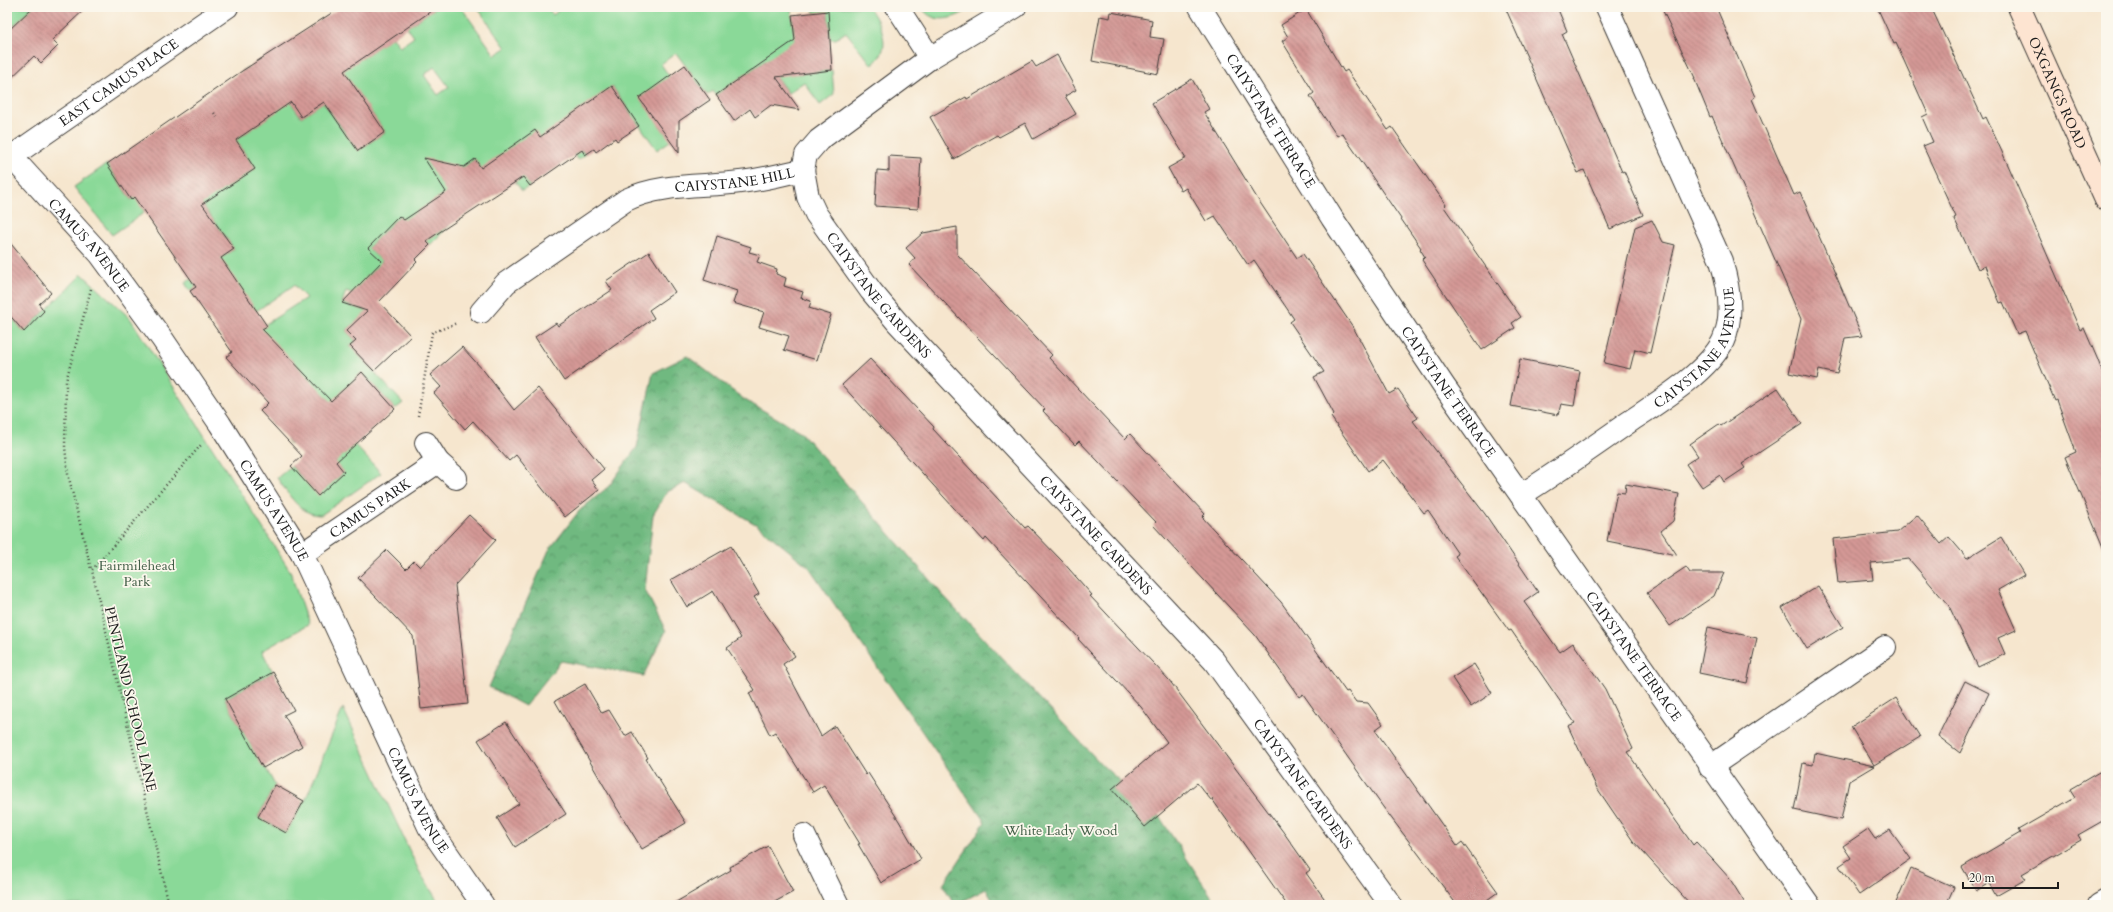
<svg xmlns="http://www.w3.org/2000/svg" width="2113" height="912" font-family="Cardo,serif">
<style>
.forest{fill:url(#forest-crowns);stroke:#466a4e}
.green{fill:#8ad998;stroke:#537a5a;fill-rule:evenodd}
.building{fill:url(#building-back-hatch)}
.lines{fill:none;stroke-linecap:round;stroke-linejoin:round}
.street-casing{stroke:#3d3a37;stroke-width:24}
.secondary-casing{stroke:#3d3a37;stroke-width:24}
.path{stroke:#3d3a37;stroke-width:2.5;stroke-dasharray:1 3;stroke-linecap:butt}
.street{stroke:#fff;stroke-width:22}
.secondary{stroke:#fde4d1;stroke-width:22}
.labels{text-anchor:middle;stroke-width:3.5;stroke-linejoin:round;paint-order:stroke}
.street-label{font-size:14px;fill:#1c1c1c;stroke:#fbf7ec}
.park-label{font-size:14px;fill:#425e47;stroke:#fbf7ec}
</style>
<defs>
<pattern id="forest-crowns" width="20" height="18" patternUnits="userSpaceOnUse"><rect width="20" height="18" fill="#6fb980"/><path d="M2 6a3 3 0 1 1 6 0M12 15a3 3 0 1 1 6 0" fill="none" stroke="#5a9668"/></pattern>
<pattern id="building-back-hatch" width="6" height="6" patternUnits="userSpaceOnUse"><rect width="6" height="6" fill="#d49895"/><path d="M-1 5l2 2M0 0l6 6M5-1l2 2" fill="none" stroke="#ab7b79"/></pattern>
</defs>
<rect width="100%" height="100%" fill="#fbf7ec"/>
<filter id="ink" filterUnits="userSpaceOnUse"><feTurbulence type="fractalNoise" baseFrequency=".025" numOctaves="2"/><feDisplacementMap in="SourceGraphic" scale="8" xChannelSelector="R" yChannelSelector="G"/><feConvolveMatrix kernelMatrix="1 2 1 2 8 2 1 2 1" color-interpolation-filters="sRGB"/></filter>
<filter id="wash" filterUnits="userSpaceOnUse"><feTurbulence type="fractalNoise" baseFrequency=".012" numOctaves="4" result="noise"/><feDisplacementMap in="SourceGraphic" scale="16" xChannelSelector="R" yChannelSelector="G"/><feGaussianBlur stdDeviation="0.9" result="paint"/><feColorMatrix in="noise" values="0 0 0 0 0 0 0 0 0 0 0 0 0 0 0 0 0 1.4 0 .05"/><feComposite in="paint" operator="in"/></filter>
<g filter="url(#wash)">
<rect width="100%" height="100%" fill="#f6e6ce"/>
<polygon class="forest" points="687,356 745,400 801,432 942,594 1102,765 1159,816 1217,905 995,905 986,889 955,905 943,885 985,822 875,664 809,567 757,525 685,483 667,492 653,515 645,590 666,631 643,676 561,661 525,706 489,687 549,550 579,511 609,486 637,447 653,373"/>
<g class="green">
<polygon points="9,7 33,7 7,32 7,9"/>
<path d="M 437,7 L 461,7 L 495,55 L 506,48 L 477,7 L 547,7 L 553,15 L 563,7 L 791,7 L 799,74 L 832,70 L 834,94 L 820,105 L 804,82 L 788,93 L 765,61 L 716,95 L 713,91 L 707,95 L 676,53 L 661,64 L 669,76 L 670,141 L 657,150 L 612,86 L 571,136 L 585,155 L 578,160 L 574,155 L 506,151 L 530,186 L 522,191 L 511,176 L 483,172 L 475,159 C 442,181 446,188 450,225 L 430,245 L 399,216 L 368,248 L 382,261 L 366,278 L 382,294 L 376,301 L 346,291 L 342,303 L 380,315 L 358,320 L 346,331 L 356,341 L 350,346 L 403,403 L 395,409 L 372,383 L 357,396 L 325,413 L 381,473 L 321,515 C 299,515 289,494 277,478 L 291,466 L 318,495 L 344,472 L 307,430 L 291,445 L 287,440 L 313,416 L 286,387 L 302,371 L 291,359 L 283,366 L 252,333 L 306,298 L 294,285 L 252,314 L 226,266 L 190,291 L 185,283 L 234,249 L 192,190 L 145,212 L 112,235 L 74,187 L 107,164 L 131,200 L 168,175 L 241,178 L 255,169 L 236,140 L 273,114 L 242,71 L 247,67 L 263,90 L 276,81 L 301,117 L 323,102 L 358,151 L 385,132 L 312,27 L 393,37 L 400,47 L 414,37 L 407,27 ZM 434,67 L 449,87 L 438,95 L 424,75 Z"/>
<path d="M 813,7 L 869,7 C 881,26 894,47 872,65 L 846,32 L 836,39 L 830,39 L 828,12 L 814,13 Z"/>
<path d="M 921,7 L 973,7 C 957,18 934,27 921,7 Z"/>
<polygon points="82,274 130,318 290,571 308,625 262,651 273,672 225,699 263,767 265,767 275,785 258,817 286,833 304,801 305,801 343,708 419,871 439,903 437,905 7,905 7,316 9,314 24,332"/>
</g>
<g id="blocks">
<g class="building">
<polygon points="33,7 87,7 52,40 58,46 41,63 34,56 7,82 7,32"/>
<polygon points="341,7 437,7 344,71 385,132 358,151 324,102 301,117 291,102 236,140 255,169 202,204 234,249 221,258 267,326 262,329 331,401 362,372 395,409 336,462 344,472 318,496 291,466 302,456 260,411 268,403 226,357 232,352 190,291 196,287 134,197 131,200 107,164 242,71"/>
<polygon points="1505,7 1557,7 1567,31 1562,34 1622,172 1624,171 1643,215 1610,229 1584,170 1578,173"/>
<polygon points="1661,7 1716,7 1755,97 1752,99 1794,195 1800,192 1862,336 1845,338 1837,374 1819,370 1817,379 1789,373 1801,319 1712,116 1710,117 1694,78 1695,78"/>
<polygon points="1877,7 1931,7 1983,119 1986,117 2008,165 2080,330 2084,328 2097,358 2106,381 2106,554 2065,457 2076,452 2057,400 2055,401 2025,331 2017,334 2003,302 2000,303 1985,266 1978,269 1954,218 1956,217 1923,146 1933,142 1922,117 1928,114 1896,43 1894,44"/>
<polygon points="1306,9 1344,72 1347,70 1388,130 1392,127 1446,205 1444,207 1521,317 1512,323 1515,328 1482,350 1422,260 1425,257 1420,249 1421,248 1342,133 1337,136 1310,96 1314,93 1282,41 1288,37 1281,25"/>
<polygon points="828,11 832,70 776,77 800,110 771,105 755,117 750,109 734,121 716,95 795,40 792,15"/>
<polygon points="1111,12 1152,20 1150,37 1164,39 1158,74 1092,61 1100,16 1110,18"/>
<polygon points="1057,55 1076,90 1065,96 1076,114 1033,139 1025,123 999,137 997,135 954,159 930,117 966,97 967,99 1032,61 1036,67"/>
<polygon points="685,65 710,100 679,121 679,153 639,98"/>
<polygon points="1192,79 1209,109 1204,112 1257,198 1297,258 1303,254 1353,327 1389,394 1398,389 1418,418 1413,421 1485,514 1538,592 1524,602 1560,652 1573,643 1605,689 1633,749 1627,752 1693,845 1696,842 1714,861 1730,879 1746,905 1691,905 1633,841 1597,788 1568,726 1575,723 1511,630 1509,631 1455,556 1458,554 1428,510 1424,513 1383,460 1368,471 1331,417 1334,414 1314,377 1324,372 1290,322 1294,319 1254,260 1248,265 1215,216 1206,221 1186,188 1181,191 1168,168 1186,158 1152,103"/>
<polygon points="612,86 639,126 617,141 615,138 596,152 594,149 585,155 582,150 530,186 523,177 426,241 430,245 415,260 417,262 379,302 411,336 374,371 350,346 356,341 346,331 367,311 342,303 382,261 368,248 399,216 404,220 446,192 424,158 464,167 475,159 481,168 535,130 540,137"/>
<polygon points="889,156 921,158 918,209 875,206 877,170 889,171"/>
<polygon points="1652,220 1663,242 1675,245 1650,353 1635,349 1630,369 1604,363 1635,227"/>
<polygon points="957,227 957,254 1052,355 1049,358 1125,439 1130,434 1205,514 1202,517 1281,602 1346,692 1348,691 1356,702 1368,703 1383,724 1375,730 1457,846 1462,842 1498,892 1480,905 1457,905 1383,807 1303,694 1299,697 1255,635 1153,525 1156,522 1079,441 1075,445 1043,411 1045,409 909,265 915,258 906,248 923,233"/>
<polygon points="717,236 751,247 749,252 760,255 757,262 777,269 776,274 786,278 784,286 803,292 801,298 811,301 809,308 831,315 817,360 784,350 789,336 759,327 764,312 733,303 737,291 704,280"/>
<polygon points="7,239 51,293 39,304 44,311 24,332 7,312"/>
<polygon points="649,252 675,292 649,310 654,318 564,381 535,337 556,323 558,326 612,290 606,281"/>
<polygon points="462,347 484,371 514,410 538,388 604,469 591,480 599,490 565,517 516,455 509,461 473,421 465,429 434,393 441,387 430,375"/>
<polygon points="870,359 934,427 933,429 1025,528 1028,526 1062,561 1092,595 1090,596 1169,680 1284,833 1310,870 1306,873 1329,905 1287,905 1212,799 1211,800 1197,783 1145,827 1112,789 1167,742 1141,707 1078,639 1079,638 986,538 984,541 842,385"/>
<polygon points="1520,359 1580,371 1574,406 1561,404 1558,415 1511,406"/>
<polygon points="1778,388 1802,424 1742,464 1745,468 1724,482 1720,475 1702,487 1686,464 1698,456 1690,444 1719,424 1721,426"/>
<polygon points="1626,484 1679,494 1673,521 1661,531 1677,555 1607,541 1617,492 1625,493"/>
<polygon points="469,515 496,540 455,585 468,704 421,709 413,636 358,578 387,550 406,569 414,561 420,567"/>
<polygon points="1917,515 1941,544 1949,537 1967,558 2001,537 2024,575 1998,590 2016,630 1998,638 2005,654 1978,667 1949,606 1909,559 1871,563 1873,580 1838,583 1833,539 1897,532"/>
<polygon points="731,546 759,594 754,597 795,656 783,664 821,736 835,726 866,775 868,773 899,821 921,859 881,883 858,844 860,844 824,785 813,792 775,732 770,735 749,693 755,690 727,648 741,638 713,591 687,607 671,580"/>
<polygon points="1686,567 1690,573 1724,573 1714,596 1670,626 1647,593"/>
<polygon points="1818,586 1843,627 1807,649 1782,608"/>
<polygon points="1708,627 1757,638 1747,683 1699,673"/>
<polygon points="1474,664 1492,693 1471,707 1452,678"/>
<polygon points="273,672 294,710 284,715 302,746 263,768 225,699"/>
<polygon points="1965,681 1989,693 1960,753 1938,736"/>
<polygon points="585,684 602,713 609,710 625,736 632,732 648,758 646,759 686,823 642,849 615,805 555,701"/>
<polygon points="1896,698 1920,737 1874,765 1851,727"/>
<polygon points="506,722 566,814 515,847 497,818 519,804 478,740"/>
<polygon points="1815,753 1874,766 1849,781 1841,820 1794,810 1803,763 1813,765"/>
<polygon points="2106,768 2106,819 2078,835 2081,840 2022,874 2026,879 1996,896 1989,883 1976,891 1962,867 2020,833 2018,830 2075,797 2070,789"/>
<polygon points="275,785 304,801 286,833 258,817"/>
<polygon points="1868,829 1875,839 1890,830 1911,859 1859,895 1839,866 1851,858 1843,846"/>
<polygon points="768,846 793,892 769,905 671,905 731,870 730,867"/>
<polygon points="1911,868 1954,887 1946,905 1895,905"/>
</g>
</g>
</g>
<g filter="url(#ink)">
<use href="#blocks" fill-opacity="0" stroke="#3d3a37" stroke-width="1"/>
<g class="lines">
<defs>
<g id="street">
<polyline points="897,7 930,58"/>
<path id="s1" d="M 1200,7 L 1332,218 L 1444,386 L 1809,905"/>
<path id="s2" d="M 7,152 L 100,254 L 163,340 L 220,424 L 302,554 L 429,827 L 483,905"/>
<path id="s3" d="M 11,157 L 227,7"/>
<path id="s4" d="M 803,170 L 808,197 L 816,214 L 871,291 L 897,322 L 1214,661 L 1391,905"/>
<path id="s5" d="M 481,312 L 506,283 L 626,200 C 661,183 702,187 740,182 C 762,180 782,174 803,170 L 806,155 L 819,140 L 930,58 L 1015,7"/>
<polyline points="438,462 456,478"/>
<path id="s6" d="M 1521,495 C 1558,472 1593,447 1629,422 C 1657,403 1708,372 1723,341 C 1734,317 1729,286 1721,261 L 1607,7"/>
<path id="s7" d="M 302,554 L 438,462 L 426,443"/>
<polyline points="1710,767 1885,647"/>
<polyline points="804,835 838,905"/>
<polyline points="2099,905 2106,901"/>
</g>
<g id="secondary">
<path id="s8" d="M 2019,7 L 2106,200"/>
</g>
</defs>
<use href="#street" class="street-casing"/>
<use href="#secondary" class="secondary-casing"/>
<g class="path">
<polyline points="214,113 219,119"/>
<polyline points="91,289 66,381 65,447 68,474 91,569"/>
<polyline points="418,416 432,333 457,323"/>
<polyline points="169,905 92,570 201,445"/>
<polyline points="1076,905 1082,905"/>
</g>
<use href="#street" class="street"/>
<use href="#secondary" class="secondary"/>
</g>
</g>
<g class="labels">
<g class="street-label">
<text dy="5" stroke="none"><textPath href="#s3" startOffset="131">EAST CAMUS PLACE</textPath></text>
<text dy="5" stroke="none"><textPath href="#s8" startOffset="94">OXGANGS ROAD</textPath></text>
<text dy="5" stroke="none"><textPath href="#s1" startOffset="134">CAIYSTANE TERRACE</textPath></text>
<text dy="5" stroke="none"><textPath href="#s5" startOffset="295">CAIYSTANE HILL</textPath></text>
<text dy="5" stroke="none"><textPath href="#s2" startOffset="124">CAMUS AVENUE</textPath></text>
<text dy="5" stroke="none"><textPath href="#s4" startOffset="149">CAIYSTANE GARDENS</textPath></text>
<text dy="5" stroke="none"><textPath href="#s6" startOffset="236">CAIYSTANE AVENUE</textPath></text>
<text dy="5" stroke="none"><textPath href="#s1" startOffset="458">CAIYSTANE TERRACE</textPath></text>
<text dy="5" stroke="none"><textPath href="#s7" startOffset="82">CAMUS PARK</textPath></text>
<text dy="5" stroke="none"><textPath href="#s2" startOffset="448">CAMUS AVENUE</textPath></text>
<text dy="5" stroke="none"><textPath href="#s4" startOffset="473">CAIYSTANE GARDENS</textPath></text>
<text dy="5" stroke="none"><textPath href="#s1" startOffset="781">CAIYSTANE TERRACE</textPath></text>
<text transform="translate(131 699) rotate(77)" y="5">PENTLAND SCHOOL LANE</text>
<text dy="5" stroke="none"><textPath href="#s4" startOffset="797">CAIYSTANE GARDENS</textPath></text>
<text dy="5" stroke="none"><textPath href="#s2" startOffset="772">CAMUS AVENUE</textPath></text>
</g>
<g class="park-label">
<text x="137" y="570">Fairmilehead<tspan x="137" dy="16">Park</tspan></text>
<text x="1061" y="835">White Lady Wood</text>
</g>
</g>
<rect width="2113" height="912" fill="none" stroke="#fbf7ec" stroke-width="24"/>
<path d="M1963 882v6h95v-6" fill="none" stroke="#1c1c1c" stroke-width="2"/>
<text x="1969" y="882" font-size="12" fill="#1c1c1c" stroke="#fbf7ec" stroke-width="3" paint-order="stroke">20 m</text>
</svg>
